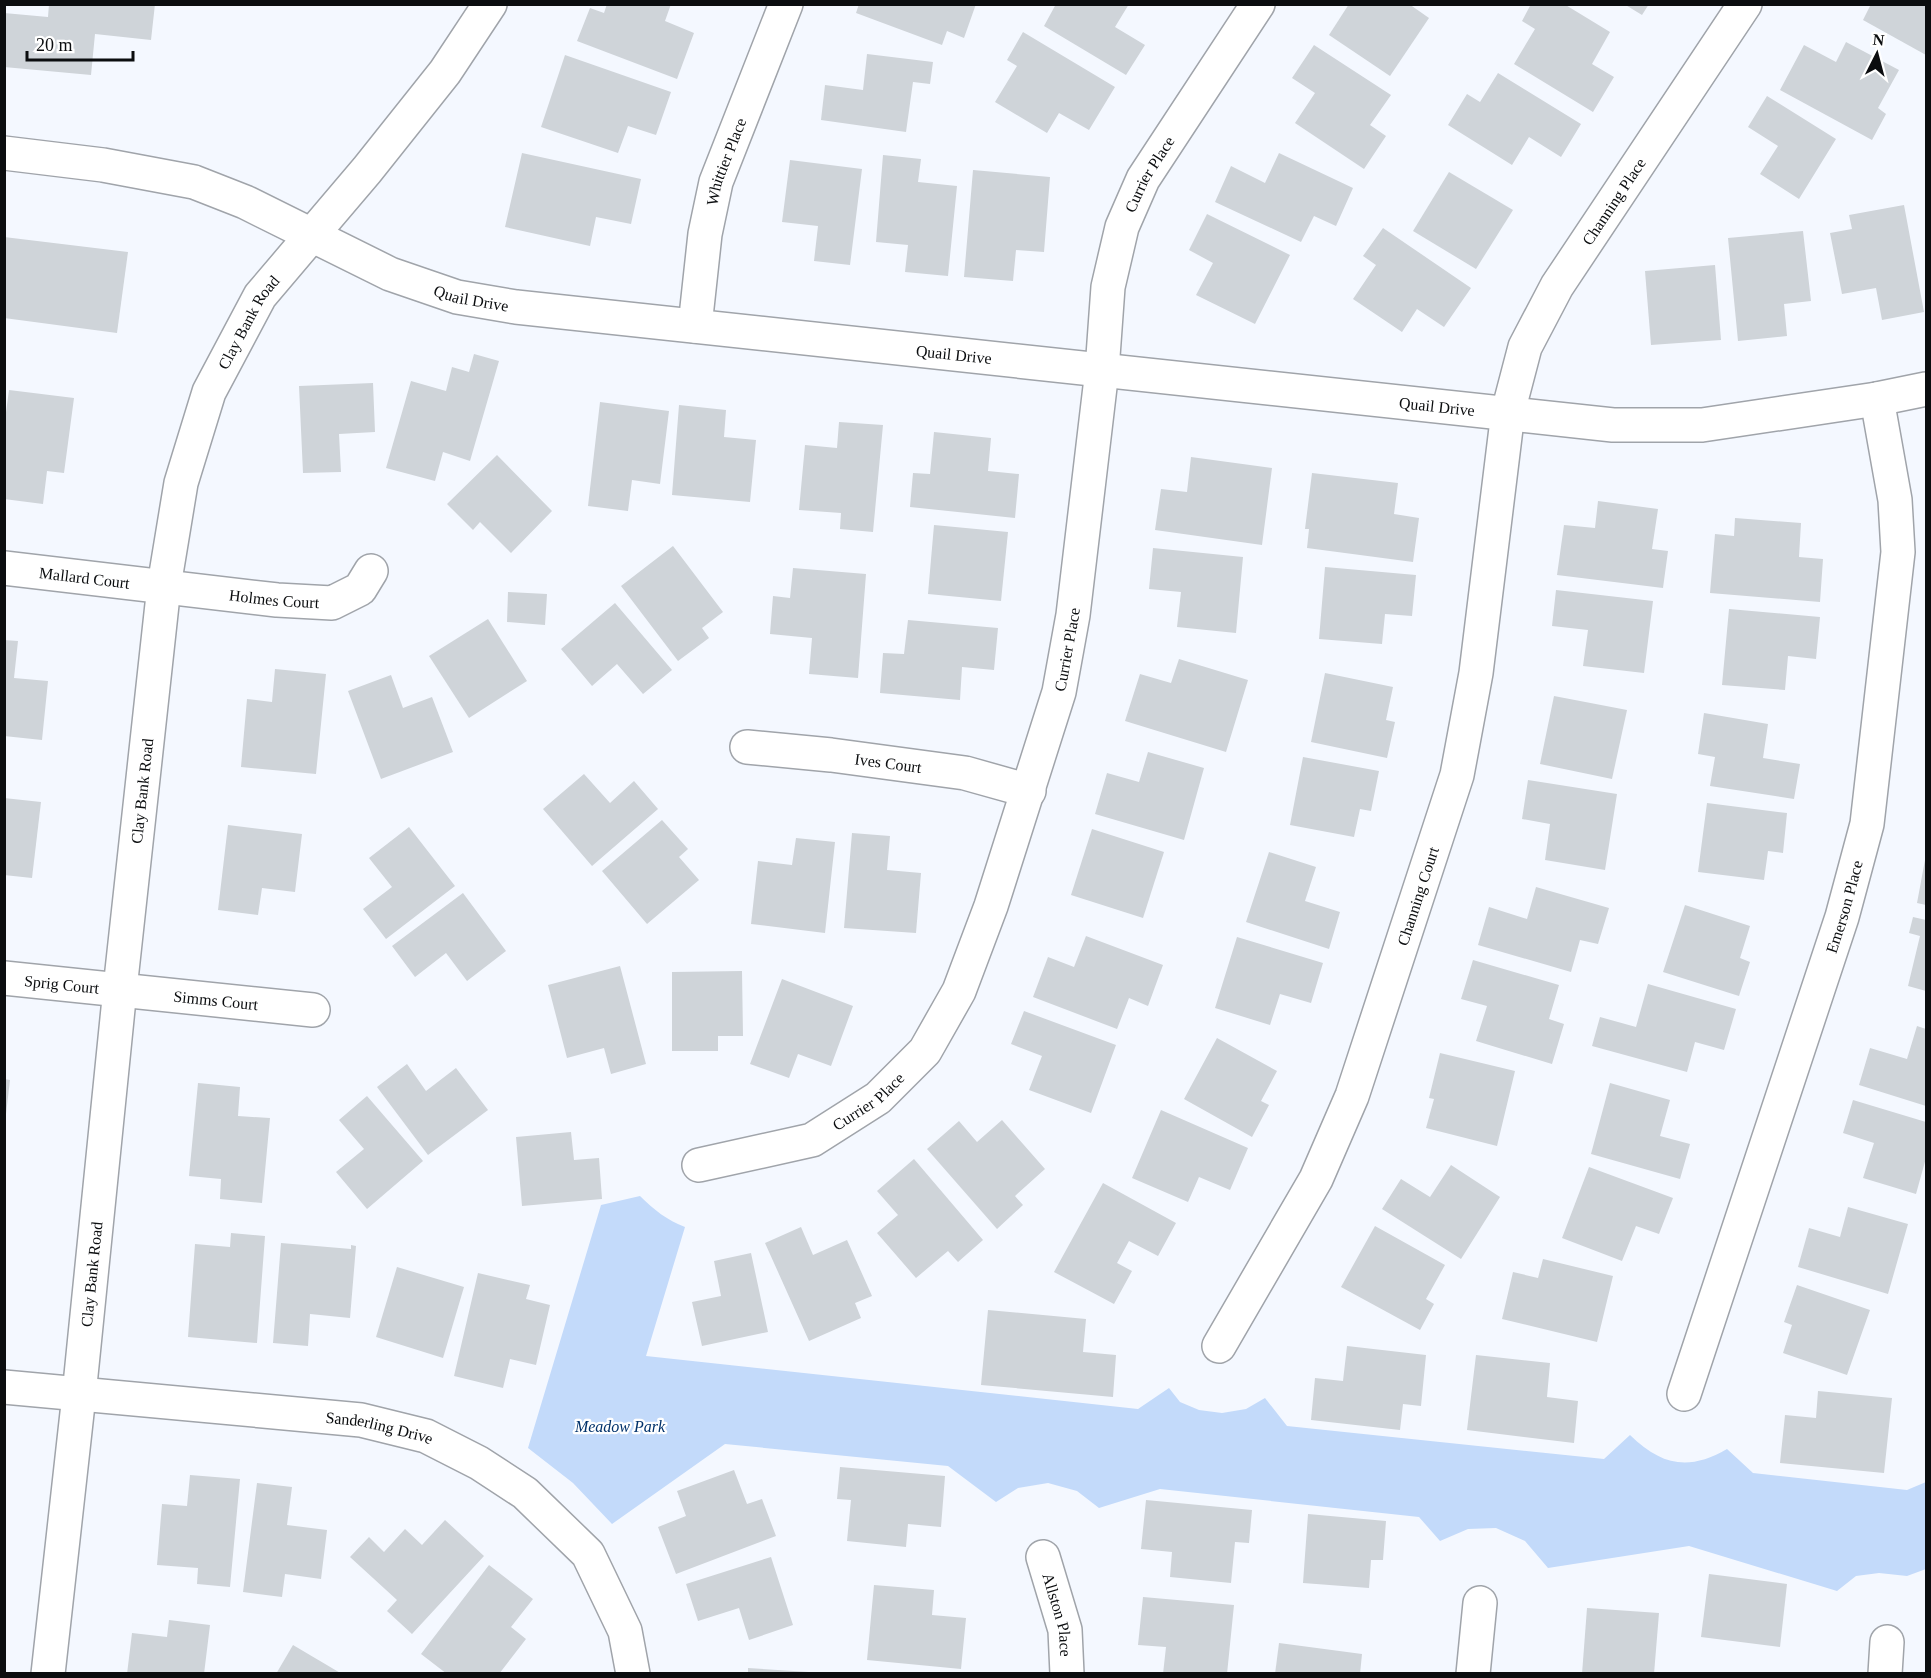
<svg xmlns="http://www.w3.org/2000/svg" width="1931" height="1678" font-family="Georgia,serif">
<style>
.green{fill:#c3dafa}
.building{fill:#cfd4d9}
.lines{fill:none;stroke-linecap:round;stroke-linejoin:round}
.minor-casing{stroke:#a0a4aa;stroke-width:36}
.minor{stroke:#fff;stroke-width:33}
.labels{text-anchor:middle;stroke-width:4.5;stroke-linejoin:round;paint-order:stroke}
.street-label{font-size:16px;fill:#0b0d0f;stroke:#fff}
.park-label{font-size:16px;font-style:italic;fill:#00316a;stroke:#fff}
</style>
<rect width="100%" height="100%" fill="#f4f8ff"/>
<path class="green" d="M 640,1196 C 654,1210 667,1220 685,1227 L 646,1356 L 1138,1409 L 1169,1388 L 1180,1402 L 1199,1410 L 1222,1413 L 1246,1409 L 1265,1398 L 1287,1426 L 1604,1459 L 1630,1435 C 1662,1466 1689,1471 1727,1449 L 1753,1473 L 1907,1490 L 1926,1482 L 1926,1569 L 1907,1576 L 1879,1573 L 1856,1576 L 1837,1591 L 1689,1546 L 1548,1568 L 1525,1541 L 1496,1528 L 1468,1529 L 1440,1541 L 1419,1517 L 1160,1489 L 1099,1508 L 1077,1491 L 1048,1483 L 1018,1488 L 996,1502 L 948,1466 L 725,1444 L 612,1524 L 573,1483 L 528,1448 L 601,1205 Z"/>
<g class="building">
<polygon points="49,4 155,4 151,40 95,34 91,75 4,67 4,13 48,17"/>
<polygon points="607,4 671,4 665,21 694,33 677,79 577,41 590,8 604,13"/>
<polygon points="859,4 976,4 964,38 947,31 942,45 856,13"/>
<polygon points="1056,4 1129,4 1115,27 1145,45 1126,75 1044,26"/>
<polygon points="1349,4 1409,4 1429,18 1390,76 1329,35"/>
<polygon points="1531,4 1564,4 1610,32 1592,64 1614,77 1593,112 1514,64 1535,29 1522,21"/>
<polygon points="1624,4 1649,4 1642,15"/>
<polygon points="1871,4 1926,4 1926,55 1863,20"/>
<polygon points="1023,32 1115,87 1089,130 1059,113 1047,133 995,102 1017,66 1007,60"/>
<polygon points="1846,42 1899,70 1878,108 1886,114 1872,140 1780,90 1804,45 1836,62"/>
<polygon points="1314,45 1391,95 1370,125 1386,136 1364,169 1295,123 1315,93 1292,78"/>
<polygon points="867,54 933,62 930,84 913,82 906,132 821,120 825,85 863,90"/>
<polygon points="565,55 671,92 656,135 628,126 618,153 541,127"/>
<polygon points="1498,73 1581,124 1561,157 1529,137 1512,165 1448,125 1467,94 1480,102"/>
<polygon points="1767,96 1836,139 1799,199 1760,174 1778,146 1748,127"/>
<polygon points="522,153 641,179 631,224 596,217 590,246 505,227"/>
<polygon points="1279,153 1353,188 1336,226 1314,216 1301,242 1215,202 1231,166 1265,183"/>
<polygon points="883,155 921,159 918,182 957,186 948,276 905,272 908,245 876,242"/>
<polygon points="790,160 862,169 850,265 814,261 818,226 782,222"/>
<polygon points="973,170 1050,177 1044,252 1016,250 1013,281 964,277"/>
<polygon points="1449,172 1513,210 1476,269 1413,231"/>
<polygon points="1904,205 1924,312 1882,320 1876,288 1842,294 1830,233 1852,229 1849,215"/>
<polygon points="1207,214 1290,255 1255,324 1196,295 1213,263 1189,250"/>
<polygon points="1383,228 1471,288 1444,327 1417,309 1402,332 1353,299 1376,265 1363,256"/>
<polygon points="1803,231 1811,301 1784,304 1787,336 1738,341 1728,238"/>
<polygon points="4,237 128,252 117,333 4,318"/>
<polygon points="1715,265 1721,340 1651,345 1645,271"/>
<polygon points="474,354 499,361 470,461 443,452 435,481 386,468 411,381 446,391 452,367 469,372"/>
<polygon points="373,383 375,432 339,434 341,472 303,473 299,386"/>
<polygon points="9,390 74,398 64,473 47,471 43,504 4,499 4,427"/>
<polygon points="600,402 669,411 660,484 632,480 628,511 588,506"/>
<polygon points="679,405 726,410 724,437 756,440 750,502 672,495"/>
<polygon points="839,422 883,425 873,532 840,529 841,513 799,510 805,445 837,448"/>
<polygon points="934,432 991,438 988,471 1019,474 1015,518 910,507 913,473 930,474"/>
<polygon points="497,455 552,511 511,553 480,522 473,530 447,504"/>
<polygon points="1191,457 1272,468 1262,545 1155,530 1161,489 1187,492"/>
<polygon points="1312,473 1398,483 1394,514 1419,518 1413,562 1307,548 1309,529 1305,529"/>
<polygon points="1598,501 1658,509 1652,549 1668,551 1663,588 1557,575 1564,525 1595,528"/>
<polygon points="1735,518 1801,523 1799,557 1823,559 1820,602 1710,593 1715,534 1734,536"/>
<polygon points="934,525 1008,532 1001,601 928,594"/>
<polygon points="673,546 723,612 702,628 709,638 678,661 621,586"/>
<polygon points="1153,548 1243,557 1236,633 1177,627 1181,592 1149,589"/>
<polygon points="1325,567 1416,575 1412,616 1385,614 1382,644 1319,639"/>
<polygon points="793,568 866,574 858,678 809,674 812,638 770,634 773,596 790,598"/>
<polygon points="1556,590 1653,601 1644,673 1583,666 1588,630 1552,626"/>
<polygon points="508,592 547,594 545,625 507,622"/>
<polygon points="615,603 672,670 643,694 617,664 592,686 561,649"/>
<polygon points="1729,609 1820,617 1816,659 1788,656 1785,690 1722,685"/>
<polygon points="488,619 527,681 469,718 429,656"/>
<polygon points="908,620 998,628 994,670 962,667 960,700 880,693 883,653 904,654"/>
<polygon points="4,640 18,641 14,678 48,681 42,740 4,736"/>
<polygon points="1179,659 1248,680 1226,752 1125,721 1140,674 1171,683"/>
<polygon points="275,669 326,674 316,774 241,767 247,699 272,702"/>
<polygon points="1325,673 1393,687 1386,720 1395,722 1387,758 1311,742"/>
<polygon points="391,675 403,708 432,697 453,752 381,779 348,691"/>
<polygon points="1554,696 1627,710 1612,779 1540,764"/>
<polygon points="1704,713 1768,724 1763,758 1800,764 1794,799 1710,786 1715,757 1698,754"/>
<polygon points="1148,752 1204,768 1184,840 1095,814 1107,773 1139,782"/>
<polygon points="1303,757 1379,771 1371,811 1360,809 1354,837 1290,825"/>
<polygon points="584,774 610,803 634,781 658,809 592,866 543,809"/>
<polygon points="1528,780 1617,794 1605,870 1545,860 1550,824 1522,819"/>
<polygon points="4,798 41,802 32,878 4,875"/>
<polygon points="1707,803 1787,813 1783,853 1768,851 1764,880 1698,872"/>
<polygon points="662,820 688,849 679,857 699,880 647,924 602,871"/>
<polygon points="228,825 302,834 295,892 262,888 258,915 218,910"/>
<polygon points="409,827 455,886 386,939 363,909 392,887 369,858"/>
<polygon points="1092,829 1164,852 1143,918 1071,895"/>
<polygon points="852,833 890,836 887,870 921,873 916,933 844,928"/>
<polygon points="796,838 835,842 825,933 751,924 758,861 792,865"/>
<polygon points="1269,852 1316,867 1305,901 1340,912 1329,949 1246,922"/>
<polygon points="1925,860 1926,860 1926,905 1917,903"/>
<polygon points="1536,887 1609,908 1598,944 1580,940 1571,972 1478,945 1489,907 1527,919"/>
<polygon points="463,893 506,951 467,981 446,953 415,977 392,946"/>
<polygon points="1685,905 1750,926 1740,958 1750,962 1739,996 1663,972"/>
<polygon points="1913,917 1926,920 1926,991 1908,986 1920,936 1909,933"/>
<polygon points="1086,936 1163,965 1148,1006 1129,998 1117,1029 1033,997 1048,957 1074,967"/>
<polygon points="1237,937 1323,963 1311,1003 1280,994 1270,1025 1215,1008"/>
<polygon points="1473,960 1559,985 1549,1019 1564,1024 1552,1064 1476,1041 1487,1006 1461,999"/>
<polygon points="620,966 646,1064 611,1074 604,1048 567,1058 548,985"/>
<polygon points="742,971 743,1036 718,1036 718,1051 672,1051 672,972"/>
<polygon points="782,979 853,1006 831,1066 798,1054 789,1078 750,1064"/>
<polygon points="1648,984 1736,1009 1724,1050 1695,1042 1687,1072 1592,1046 1600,1017 1636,1027"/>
<polygon points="1024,1011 1116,1045 1091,1113 1029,1090 1042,1056 1011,1044"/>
<polygon points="1917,1026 1926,1029 1926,1106 1859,1085 1870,1048 1907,1059"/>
<polygon points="1217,1038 1277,1071 1261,1101 1269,1105 1252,1137 1184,1099"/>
<polygon points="1440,1053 1515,1071 1497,1146 1426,1128 1434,1099 1429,1098"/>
<polygon points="407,1064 426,1091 456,1068 488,1110 428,1155 377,1087"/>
<polygon points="4,1079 10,1080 6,1114 4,1114"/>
<polygon points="198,1083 240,1087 238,1116 270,1118 262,1203 220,1199 221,1179 189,1176"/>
<polygon points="1610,1083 1670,1100 1660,1136 1690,1144 1680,1179 1591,1154"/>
<polygon points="367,1096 423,1161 367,1209 336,1172 364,1149 339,1120"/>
<polygon points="1853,1100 1926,1122 1926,1158 1916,1194 1863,1178 1874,1143 1843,1133"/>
<polygon points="1161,1110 1248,1148 1230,1190 1199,1177 1188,1202 1132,1178"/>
<polygon points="1002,1120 1045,1169 1015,1196 1023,1205 997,1229 927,1149 959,1121 977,1142"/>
<polygon points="571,1132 574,1160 599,1158 602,1199 522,1206 516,1137"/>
<polygon points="914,1159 983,1240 958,1262 948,1251 916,1278 877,1233 898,1215 877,1191"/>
<polygon points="1451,1165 1500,1197 1461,1259 1382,1209 1401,1179 1430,1197"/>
<polygon points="1589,1167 1673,1198 1659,1234 1636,1226 1622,1261 1562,1238"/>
<polygon points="1103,1183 1176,1223 1158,1256 1129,1241 1117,1263 1132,1271 1114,1304 1054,1272"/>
<polygon points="1848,1207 1908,1224 1888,1294 1798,1267 1809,1228 1840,1237"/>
<polygon points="1375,1226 1445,1265 1426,1299 1434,1304 1420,1330 1341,1287"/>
<polygon points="801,1227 813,1255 847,1240 872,1296 855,1303 861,1318 809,1341 765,1243"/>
<polygon points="231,1233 265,1236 257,1343 188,1337 195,1244 230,1247"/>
<polygon points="281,1243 351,1249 351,1245 356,1246 350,1318 310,1314 308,1346 273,1343"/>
<polygon points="751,1253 768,1332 702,1346 692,1302 721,1296 714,1261"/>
<polygon points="1543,1259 1613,1276 1597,1342 1502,1319 1513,1272 1538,1278"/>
<polygon points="397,1267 464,1287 443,1358 376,1337"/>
<polygon points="478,1273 530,1285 526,1299 550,1305 536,1365 510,1359 503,1388 454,1376"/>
<polygon points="1797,1285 1870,1310 1847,1375 1783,1353 1792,1325 1784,1322"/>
<polygon points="988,1310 1086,1319 1083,1352 1116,1355 1113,1397 981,1385"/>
<polygon points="1347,1346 1426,1355 1421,1406 1403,1404 1400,1430 1311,1420 1315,1378 1343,1381"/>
<polygon points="1476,1355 1550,1363 1547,1397 1578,1401 1574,1443 1467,1430"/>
<polygon points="1818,1391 1892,1398 1884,1473 1780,1463 1785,1415 1816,1418"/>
<polygon points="840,1467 945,1476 941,1527 908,1524 906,1547 847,1541 851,1500 837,1499"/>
<polygon points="734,1470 747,1504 762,1499 776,1536 676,1574 658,1527 686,1516 677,1491"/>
<polygon points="190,1475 240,1479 230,1587 197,1584 198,1568 157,1565 162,1504 187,1506"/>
<polygon points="257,1483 292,1487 287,1525 327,1530 321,1579 285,1574 282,1597 243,1592"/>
<polygon points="1146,1500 1252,1510 1249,1543 1235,1542 1231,1583 1170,1577 1172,1552 1141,1549"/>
<polygon points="1308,1514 1386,1521 1383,1560 1371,1560 1369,1588 1303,1583"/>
<polygon points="445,1520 484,1556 412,1634 387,1611 397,1600 350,1557 369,1537 384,1552 405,1529 422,1545"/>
<polygon points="771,1557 793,1625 749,1640 739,1608 698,1621 686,1584"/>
<polygon points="489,1565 533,1599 511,1627 526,1639 499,1674 447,1674 421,1654"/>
<polygon points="1709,1574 1787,1584 1780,1647 1701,1637"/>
<polygon points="874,1585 934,1590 932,1615 966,1618 961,1669 867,1660"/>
<polygon points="1143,1597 1234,1605 1227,1674 1163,1674 1166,1647 1138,1645"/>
<polygon points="1587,1608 1659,1613 1654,1674 1582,1674"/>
<polygon points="169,1620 210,1625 204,1674 127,1674 132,1633 167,1637"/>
<polygon points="1279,1643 1362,1654 1360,1674 1275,1674"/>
<polygon points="293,1645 342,1674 276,1674"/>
<polygon points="748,1668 809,1672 809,1674 748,1674"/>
</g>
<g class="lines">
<defs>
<g id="minor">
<path id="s1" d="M 4,153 L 103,165 L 194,182 L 245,202 L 390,274 L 457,297 L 516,307 L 1613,425 L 1702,425 L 1877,399 L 1926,389"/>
<path id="s2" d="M 695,326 L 705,234 L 716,182 L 786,4"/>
<path id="s3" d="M 4,568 L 277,600 L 332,603 L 360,589 L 371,571"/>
<path id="s4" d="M 747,747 L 831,755 L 965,773 L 1029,791"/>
<path id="s5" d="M 4,978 L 313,1010"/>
<path id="s6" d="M 699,1165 L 812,1140 L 878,1098 L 925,1051 L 959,991 L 991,906 L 1059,692 L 1073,615 L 1102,370 L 1108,287 L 1122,227 L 1143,179 L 1258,4"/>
<path id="s7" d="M 1219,1346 L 1316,1179 L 1352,1096 L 1457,775 L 1476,673 L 1508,412 L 1525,347 L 1557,286 L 1745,4"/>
<path id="s8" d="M 4,1387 L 361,1420 L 426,1436 L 479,1463 L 525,1493 L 588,1554 L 625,1631 L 633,1674"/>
<path id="s9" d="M 1684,1394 L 1842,917 L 1867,824 L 1898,552 L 1895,500 L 1877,399"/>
<path id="s10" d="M 1043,1557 L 1065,1630 L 1067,1674"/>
<path id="s11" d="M 48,1674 L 79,1395 L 120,989 L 164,586 L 181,483 L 209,392 L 260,296 L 367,170 L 445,72 L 490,4"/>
<polyline points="1473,1674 1480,1603"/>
<polyline points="1885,1674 1887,1642"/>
</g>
</defs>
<use href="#minor" class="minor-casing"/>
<use href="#minor" class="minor"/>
</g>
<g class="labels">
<g class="street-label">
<text dy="6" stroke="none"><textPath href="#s2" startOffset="168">Whittier Place</textPath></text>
<text dy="6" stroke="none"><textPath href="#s6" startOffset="1174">Currier Place</textPath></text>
<text dy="6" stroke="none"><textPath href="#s7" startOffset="1226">Channing Place</textPath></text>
<text dy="6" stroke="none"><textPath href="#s1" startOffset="494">Quail Drive</textPath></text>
<text dy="6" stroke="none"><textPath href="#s11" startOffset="1374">Clay Bank Road</textPath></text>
<text dy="6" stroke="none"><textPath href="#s1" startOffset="980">Quail Drive</textPath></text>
<text dy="6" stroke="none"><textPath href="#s1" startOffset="1466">Quail Drive</textPath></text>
<text dy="6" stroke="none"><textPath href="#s3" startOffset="81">Mallard Court</textPath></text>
<text dy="6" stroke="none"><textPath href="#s3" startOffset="272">Holmes Court</textPath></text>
<text dy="6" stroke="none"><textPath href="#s6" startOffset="688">Currier Place</textPath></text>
<text dy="6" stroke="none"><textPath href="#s4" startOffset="142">Ives Court</textPath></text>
<text dy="6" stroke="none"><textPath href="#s11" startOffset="888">Clay Bank Road</textPath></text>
<text dy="6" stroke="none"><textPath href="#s7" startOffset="494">Channing Court</textPath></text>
<text dy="6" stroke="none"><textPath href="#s9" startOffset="513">Emerson Place</textPath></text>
<text dy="6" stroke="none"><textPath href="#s5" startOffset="58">Sprig Court</textPath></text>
<text dy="6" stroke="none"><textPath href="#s5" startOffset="213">Simms Court</textPath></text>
<text dy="6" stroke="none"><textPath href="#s6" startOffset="184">Currier Place</textPath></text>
<text dy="6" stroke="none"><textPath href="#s11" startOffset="402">Clay Bank Road</textPath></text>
<text dy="6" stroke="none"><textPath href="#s8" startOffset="378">Sanderling Drive</textPath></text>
<text dy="6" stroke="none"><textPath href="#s10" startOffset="60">Allston Place</textPath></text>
</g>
<g class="park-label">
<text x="620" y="1432">Meadow Park</text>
</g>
</g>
<rect width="1931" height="1678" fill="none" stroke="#0b0d0f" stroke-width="12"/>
<g transform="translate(1877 54) rotate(6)" stroke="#ffffff" stroke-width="4.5" paint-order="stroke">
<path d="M0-4.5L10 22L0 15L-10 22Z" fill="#0b0d0f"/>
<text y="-9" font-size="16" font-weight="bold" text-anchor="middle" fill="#0b0d0f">N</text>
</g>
<path d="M27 51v9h106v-9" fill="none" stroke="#0b0d0f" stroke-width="3"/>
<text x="36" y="51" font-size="18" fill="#0b0d0f" stroke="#ffffff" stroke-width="4.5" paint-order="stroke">20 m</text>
</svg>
